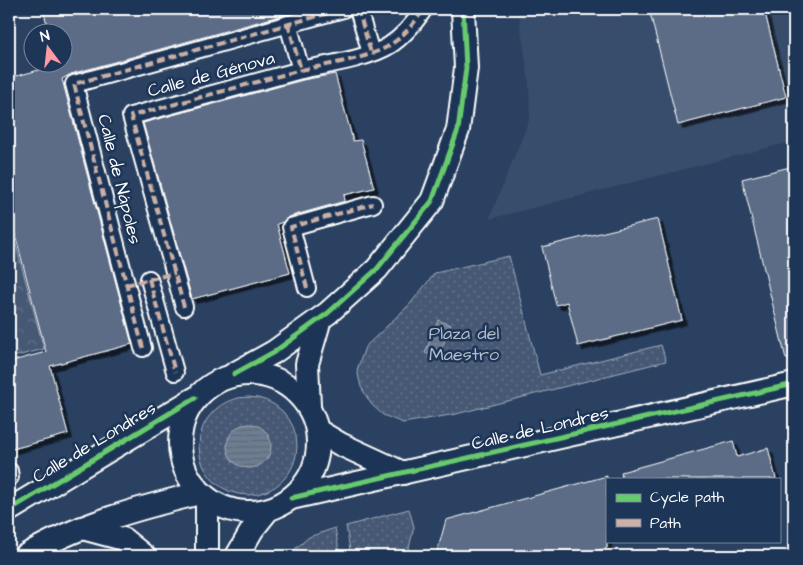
<svg xmlns="http://www.w3.org/2000/svg" width="803" height="565" font-family="'Architects Daughter',sans-serif">
<style>
.built{fill:#394e6c}
.forest{fill:url(#forest-crowns);stroke:#a2acba}
.garden{fill:url(#garden-dots);stroke:#a2acba}
.water{fill:url(#water-rules);stroke:#a7b1be}
.building{fill:#5b6c86;stroke:#fff;filter:url(#shadow)}
.lines{fill:none;stroke-linecap:round;stroke-linejoin:round}
.pedestrian-casing{stroke:#fff;stroke-width:20}
.minor-casing{stroke:#fff;stroke-width:26}
.pedestrian{stroke:#1d3557;stroke-width:16}
.minor{stroke:#1d3557;stroke-width:22}
.quiet{stroke:#cab0a6;stroke-width:4;stroke-dasharray:8 4;stroke-linecap:butt}
.cycleway-casing{stroke:#1d3557;stroke-width:8}
.cycleway{stroke:#67ca6e;stroke-width:5}
.labels{text-anchor:middle;stroke-width:5;stroke-linejoin:round;paint-order:stroke}
.street-label{font-size:18px;fill:#fff;stroke:#1d3557}
.park-label{font-size:18px;fill:#b5bdc8;stroke:#1d3557}
</style>
<defs>
<pattern id="forest-crowns" width="20" height="18" patternUnits="userSpaceOnUse" patternTransform="scale(1.25)"><rect width="20" height="18" fill="#465975"/><path d="M2 6a3 3 0 1 1 6 0M12 15a3 3 0 1 1 6 0" fill="none" stroke="#62728a"/></pattern>
<pattern id="garden-dots" width="8" height="8" patternUnits="userSpaceOnUse" patternTransform="scale(1.25)"><rect width="8" height="8" fill="#465975"/><path d="M2 2h.1M6 6h.1" fill="none" stroke="#62728a" stroke-width="1.8" stroke-linecap="round"/></pattern>
<pattern id="water-rules" width="6" height="5" patternUnits="userSpaceOnUse" patternTransform="scale(1.25)"><rect width="6" height="5" fill="#6d7d92"/><path d="M0 2.5h6" fill="none" stroke="#5e6772"/></pattern>
<filter id="shadow"><feDropShadow dx="4.5" dy="4.5" stdDeviation="0" flood-color="#0009"/></filter>
</defs>
<rect width="100%" height="100%" fill="#2a4161"/>
<filter id="ink" filterUnits="userSpaceOnUse"><feTurbulence type="fractalNoise" baseFrequency=".02" numOctaves="2"/><feDisplacementMap in="SourceGraphic" scale="10" xChannelSelector="R" yChannelSelector="G"/><feConvolveMatrix kernelMatrix="1 2 1 2 8 2 1 2 1" color-interpolation-filters="sRGB"/></filter>
<g filter="url(#ink)">
<polygon class="built" points="518,9 785,9 794,45 794,141 489,219 530,118 529,83"/>
<polygon class="forest" points="9,219 44,349 9,358"/>
<g class="garden">
<polygon points="509,256 540,375 661,345 666,361 456,414 403,423 383,415 371,404 361,387 357,370 365,347 410,304 435,273"/>
<circle cx="248" cy="446" r="49"/>
<polygon points="409,509 414,527 407,556 351,556 346,526"/>
<polygon points="335,528 340,556 287,556 309,537"/>
</g>
<g class="water">
<polygon points="438,320 451,325 438,358 425,353"/>
<circle cx="249" cy="446" r="22"/>
</g>
<g class="building">
<polygon points="43,9 297,9 297,11 71,74 62,79 132,344 50,366 68,434 9,450 9,362 46,352 9,211 9,78 58,65 57,62 62,62 62,32 49,32"/>
<polygon points="649,9 764,9 786,97 678,125"/>
<polygon points="335,74 353,141 361,140 374,188 344,195 345,201 288,217 283,222 277,224 290,273 192,299 143,123 303,80"/>
<polygon points="794,166 794,358 786,359 742,179"/>
<polygon points="658,219 682,320 578,346 567,302 556,305 542,247"/>
<polygon points="733,441 737,457 768,448 776,479 622,479 621,472"/>
<polygon points="607,476 607,548 577,556 436,556 446,520"/>
</g>
<g class="lines">
<defs>
<g id="pedestrian">
<polyline points="358,9 371,53"/>
<path d="M 288,24 L 301,70 C 325,65 371,58 390,45 C 404,36 415,22 424,9"/>
<polyline points="149,279 175,372"/>
<polyline points="307,288 291,227 373,204"/>
<polyline points="184,307 131,116 301,70"/>
<polyline points="143,348 74,84 343,9"/>
<polyline points="9,471 10,477"/>
</g>
<g id="minor">
<circle cx="249" cy="443" r="69"/>
<polyline points="234,374 274,352 328,313 377,269 432,201 458,130 466,68 463,9"/>
<polyline points="309,406 307,364 320,319"/>
<polyline points="318,431 340,444 403,473"/>
<polyline points="291,498 794,384"/>
<polyline points="9,510 194,399"/>
<polyline points="82,528 123,539 144,556"/>
<path d="M 25,556 C 75,525 143,507 200,493"/>
<polyline points="207,556 207,500"/>
<polyline points="237,556 252,530 268,510"/>
</g>
</defs>
<use href="#pedestrian" class="pedestrian-casing"/>
<use href="#minor" class="minor-casing"/>
<use href="#pedestrian" class="pedestrian"/>
<use href="#minor" class="minor"/>
<g class="quiet">
<polyline points="358,9 371,53"/>
<path d="M 288,24 L 301,70 C 325,65 371,58 390,45 C 404,36 415,22 424,9"/>
<polyline points="149,279 175,372"/>
<polyline points="126,285 175,273"/>
<polyline points="307,288 291,227 373,204"/>
<polyline points="184,307 131,116 301,70"/>
<polyline points="143,348 74,84 343,9"/>
<polyline points="9,471 10,477"/>
</g>
<defs>
<g id="cycleway">
<polyline points="234,374 274,352 328,313 377,269 432,201 458,130 466,68 463,9"/>
<polyline points="291,498 794,384"/>
<polyline points="9,510 195,398"/>
</g>
</defs>
<use href="#cycleway" class="cycleway-casing"/>
<use href="#cycleway" class="cycleway"/>
</g>
</g>
<g class="labels">
<g class="street-label">
<text transform="translate(211 74) rotate(-15)" y="6">Calle de Génova</text>
<text transform="translate(120 179) rotate(76)" y="6">Calle de Nápoles</text>
<text transform="translate(540 428) rotate(-13)" y="6">Calle de Londres</text>
<text transform="translate(94 442) rotate(-31)" y="6">Calle de Londres</text>
</g>
<g class="park-label">
<text x="464" y="339">Plaza del<tspan x="464" dy="21">Maestro</tspan></text>
</g>
</g>
<rect width="803" height="565" fill="none" stroke="#1d3557" stroke-width="30"/>
<rect x="15" y="15" width="773" height="535" fill="none" stroke="#fff" stroke-width="2" filter="url(#ink)"/>
<rect x="606" y="478" width="175" height="65" fill="#1d3557" stroke="#77869a"/>
<rect x="616" y="494" width="25" height="8" fill="#67ca6e" stroke="#77869a"/>
<text x="650" y="502" font-size="15" fill="#ffffff">Cycle path</text>
<rect x="616" y="519" width="25" height="8" fill="#cab0a6" stroke="#77869a"/>
<text x="650" y="528" font-size="15" fill="#ffffff">Path</text>
<g transform="translate(48 48) rotate(345)"><circle r="24" fill="#1d3557" stroke="#77869a"/>
<path d="M0-4L9 19L0 12L-9 19Z" fill="#ff9aa2"/>
<text y="-8" font-size="14" font-weight="bold" text-anchor="middle" fill="#ffffff">N</text>
</g>
</svg>
